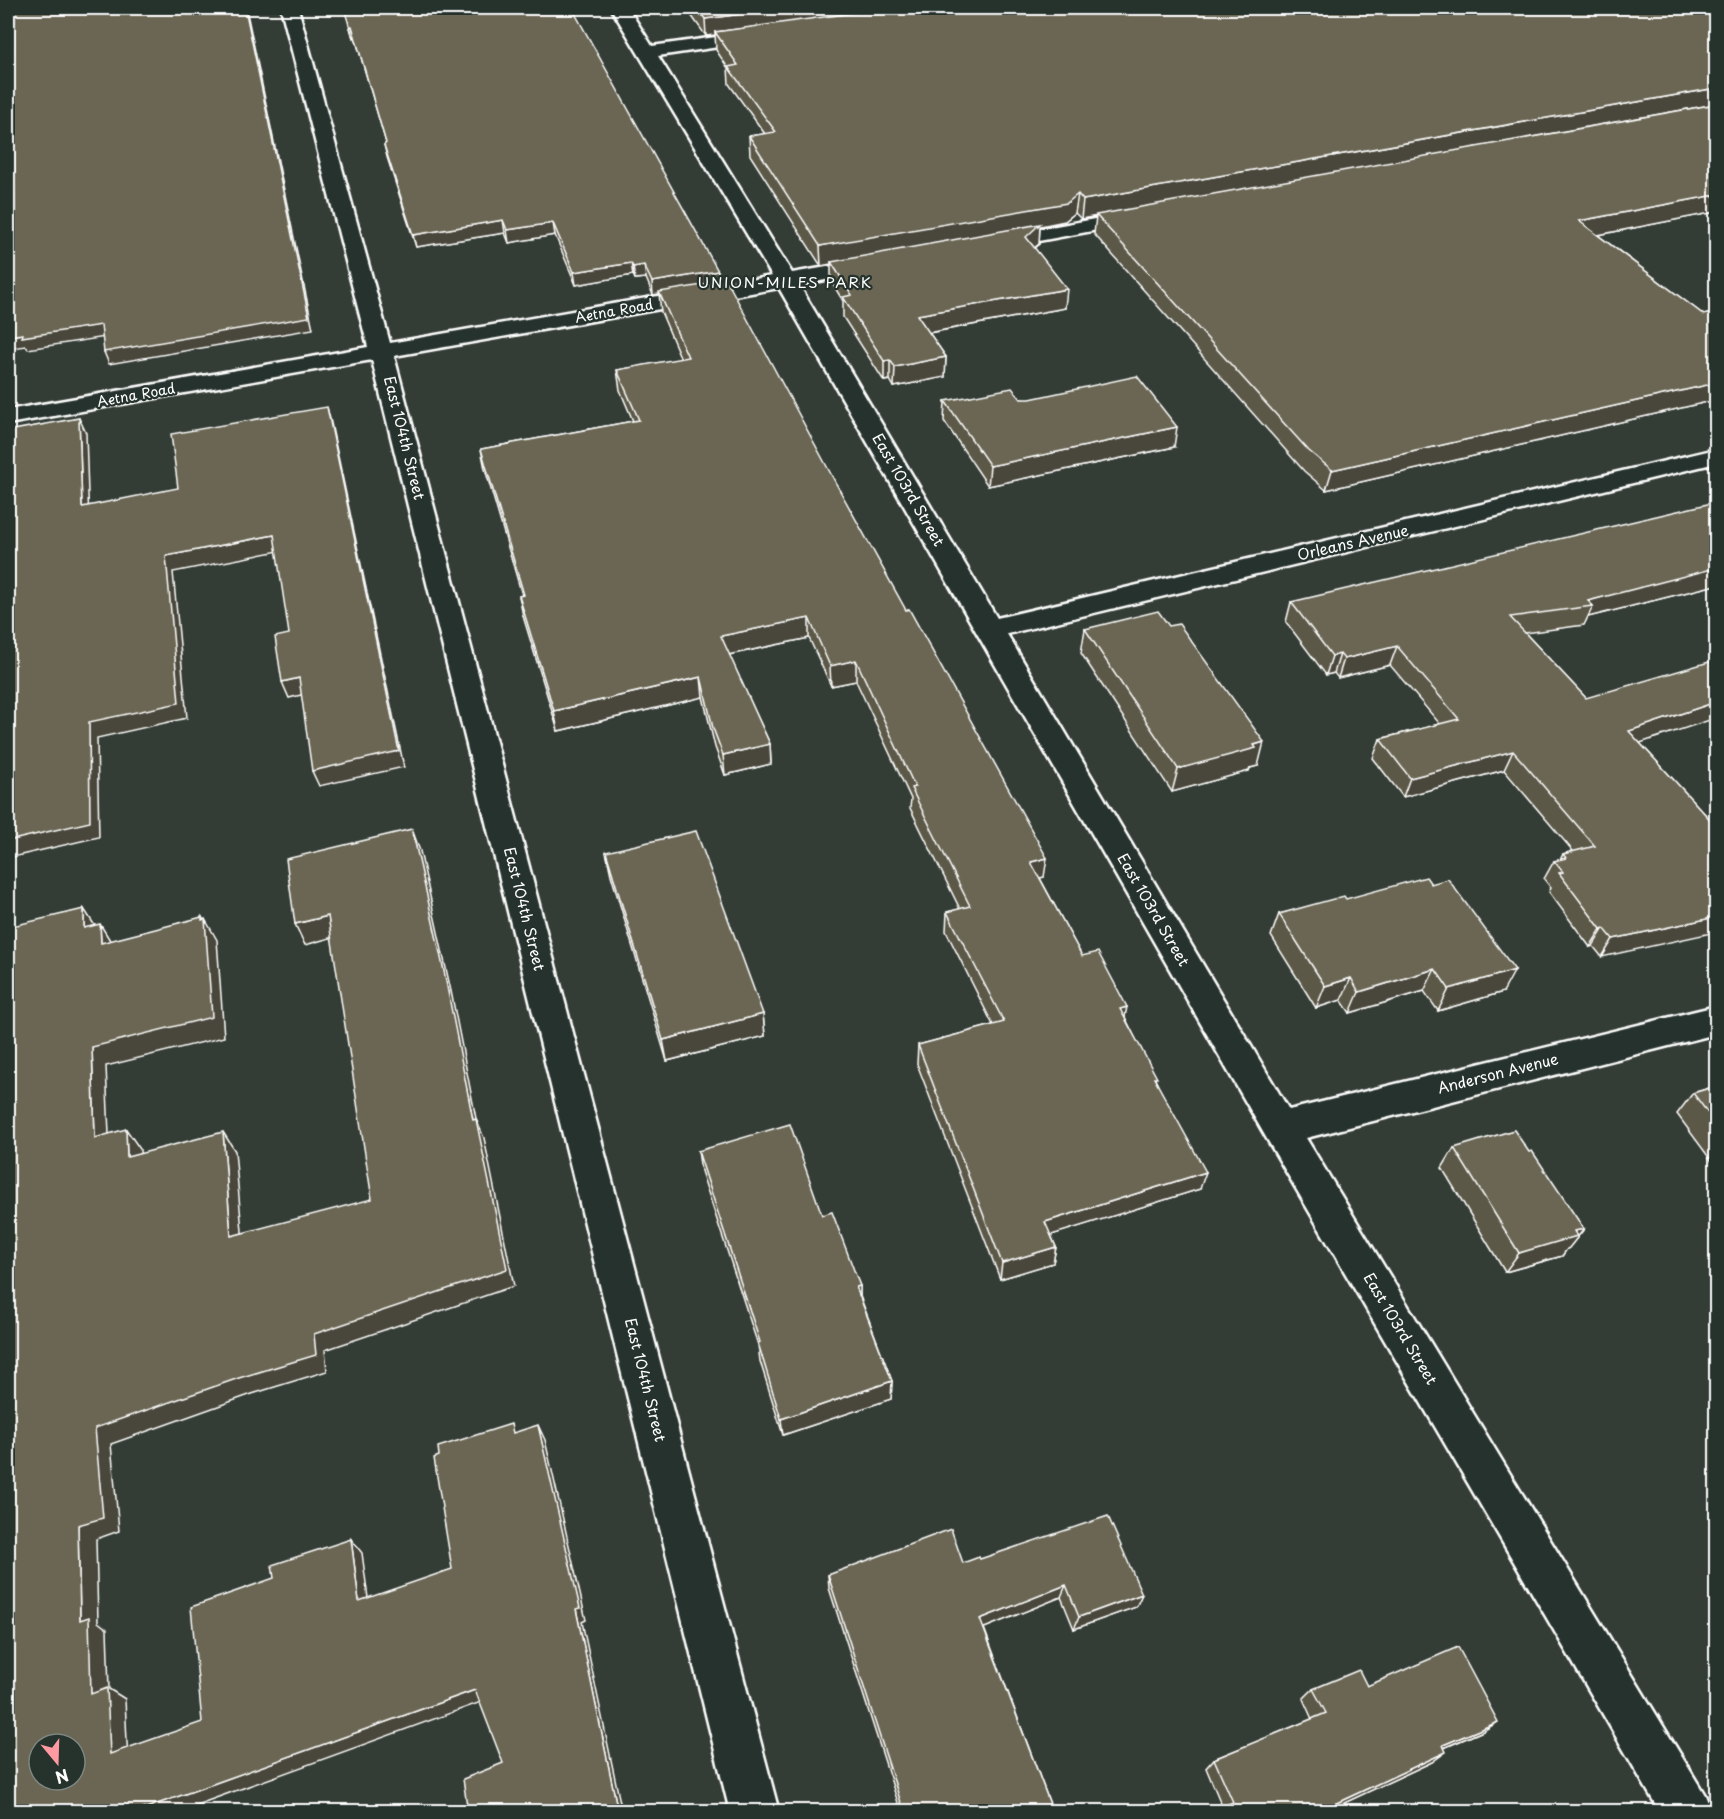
<svg xmlns="http://www.w3.org/2000/svg" width="1724" height="1819" font-family="'Playpen Sans',sans-serif">
<style>
.lines{fill:none;stroke-linecap:round;stroke-linejoin:round}
.minor-casing{stroke:#fff;stroke-width:5}
.minor{fill:#26332d;fill-rule:evenodd}
.wall{fill:#5b5847;stroke:#fff;stroke-width:1.5}
.shaded-wall{fill:#4a473a;stroke:#fff;stroke-width:1.5}
.building{fill:#6a6653;stroke:#fff;stroke-width:1.5;fill-rule:evenodd}
.labels{text-anchor:middle;stroke-width:4.5;stroke-linejoin:round;paint-order:stroke}
.far-street-label{font-size:14px;fill:#fff;stroke:#26332d}
.far-quarter-label{font-size:15px;letter-spacing:1.5px;fill:#fff;stroke:#26332d}
.street-label{font-size:15px;fill:#fff;stroke:#26332d}
</style>
<rect width="100%" height="100%" fill="#343d35"/>
<filter id="ink" filterUnits="userSpaceOnUse"><feTurbulence type="fractalNoise" baseFrequency=".0167" numOctaves="2"/><feDisplacementMap in="SourceGraphic" scale="12" xChannelSelector="R" yChannelSelector="G"/><feConvolveMatrix kernelMatrix="1 2 1 2 8 2 1 2 1" color-interpolation-filters="sRGB"/></filter>
<g filter="url(#ink)">
<g class="lines">
<defs>
<g id="minor">
<polygon points="281,8 298,8 390,343 772,276 611,8 628,8 652,46 759,31 765,32 768,36 765,40 759,41 658,56 792,273 873,259 881,260 884,265 881,270 873,271 799,285 997,618 1716,449 1716,463 1007,634 1289,1110 1716,1006 1716,1034 1306,1138 1705,1795 1712,1812 1660,1812 1267,1139 779,288 394,356 779,1812 730,1812 372,360 8,424 8,410 368,347"/>
<polygon points="1139,211 1146,213 1149,217 1146,221 995,249 987,248 984,243 987,238 995,237"/>
</g>
</defs>
<use href="#minor" class="minor-casing"/>
<use href="#minor" class="minor"/>
</g>
<g class="wall">
<polygon points="344,8 718,271 719,282 1044,877 1040,878 1082,956 1125,1017 1156,1081 1200,1189 1051,1235 1056,1247 1053,1263 1000,1279 917,1064 918,1045 993,1025 946,931 947,912 960,909 910,808 911,799 856,681 831,686 809,638 729,655 770,744 771,764 725,775 715,747 703,697 558,731 523,616 519,596 522,595 485,469 481,449 633,421 620,390 617,370 681,359 661,312 659,294 653,295 646,278 635,279 633,275 576,285 555,235 509,243 505,233 416,247 387,157 384,145 386,143 355,37 353,38"/>
<polygon points="686,8 1716,8 1716,212 1598,235 1704,315 1716,312 1716,400 1326,490 1304,471 1094,234 1096,216 1081,219 1075,213 1065,221 1040,226 1039,244 1034,247 1065,308 929,333 946,357 945,377 894,387 890,380 884,381 843,317 843,301 831,281 831,264 821,266 750,155 749,136 765,134 729,84 728,68 716,50 715,35 706,36"/>
<polygon points="1021,399 1174,447 988,486 944,421 945,401"/>
<polygon points="1716,585 1588,617 1584,625 1525,633 1586,698 1640,743 1716,826 1602,957 1593,946 1590,947 1549,892 1551,888 1544,879 1554,861 1560,860 1563,854 1573,851 1504,770 1403,797 1373,758 1380,739 1440,724 1390,665 1338,678 1334,673 1326,675 1286,622 1291,602"/>
<polygon points="1085,629 1258,766 1250,768 1249,771 1172,792 1081,653"/>
<polygon points="606,852 763,1014 765,1036 667,1061 611,875"/>
<polygon points="1346,899 1503,992 1438,1011 1424,991 1350,1013 1341,1000 1316,1008 1271,936 1279,914"/>
<polygon points="1716,1086 1716,1167 1677,1114 1693,1093"/>
<polygon points="1454,1148 1529,1152 1584,1229 1569,1248 1567,1249 1562,1256 1505,1272 1442,1168"/>
<polygon points="698,1151 822,1215 860,1286 860,1296 892,1381 891,1399 783,1435 760,1361 758,1345 701,1171"/>
<polygon points="980,1559 1142,1594 1136,1607 1074,1629 1061,1597 984,1628 1053,1812 901,1812 829,1588 828,1575 963,1563"/>
<polygon points="1367,1686 1483,1731 1444,1748 1432,1762 1329,1810 1222,1806 1206,1768 1214,1759 1312,1719 1303,1699 1313,1689"/>
</g>
<g class="shaded-wall">
<polygon points="245,8 246,8 313,329 109,364 104,352"/>
<polygon points="786,8 909,8 715,32 715,35 706,36 705,19"/>
<polygon points="350,26 352,26 355,37 353,38"/>
<polygon points="1716,88 1716,104 1081,219 1083,200"/>
<polygon points="1078,194 1075,213 1065,221 1040,226 1039,244 1024,256 831,262 831,264 821,266 820,246"/>
<polygon points="1716,195 1716,212 1572,240 1579,221"/>
<polygon points="503,220 505,233 416,247 413,235"/>
<polygon points="553,223 555,235 509,243 507,230"/>
<polygon points="631,263 633,275 576,285 574,272"/>
<polygon points="644,265 646,278 635,279 633,267"/>
<polygon points="718,271 719,284 653,295 652,282"/>
<polygon points="1067,289 1065,308 916,335 917,315"/>
<polygon points="101,325 106,337 28,349 26,346 12,348 8,338 8,336 23,334"/>
<polygon points="946,357 945,377 894,387 895,367"/>
<polygon points="890,360 890,380 884,381 884,361"/>
<polygon points="1716,383 1716,400 1326,490 1332,470"/>
<polygon points="327,407 331,423 404,767 319,786 312,771"/>
<polygon points="79,418 86,433 89,523 82,507"/>
<polygon points="1177,427 1174,447 988,486 990,466"/>
<polygon points="274,535 279,551 173,572 187,718 97,738 99,837 8,858 8,841 89,722 166,556"/>
<polygon points="1716,563 1716,585 1588,617 1593,606 1588,601"/>
<polygon points="809,618 809,638 723,656 721,636"/>
<polygon points="1397,646 1390,665 1338,678 1344,659"/>
<polygon points="1340,654 1334,673 1326,675 1332,656"/>
<polygon points="856,660 856,681 831,686 830,666"/>
<polygon points="701,677 703,697 558,731 554,711"/>
<polygon points="299,678 305,694 289,698 282,682"/>
<polygon points="1716,702 1716,718 1619,750 1629,731"/>
<polygon points="1264,742 1258,766 1250,768 1249,771 1172,792 1178,769"/>
<polygon points="770,744 771,764 725,775 723,755"/>
<polygon points="1513,751 1504,770 1403,797 1410,778"/>
<polygon points="412,829 420,851 451,991 480,1139 473,1120"/>
<polygon points="1047,858 1044,877 1028,881 1031,862"/>
<polygon points="84,909 97,929 84,928"/>
<polygon points="328,916 337,936 305,945 295,924"/>
<polygon points="202,917 206,924 205,919 217,940 224,1037 106,1066 110,1157 95,1138 92,1047 202,920"/>
<polygon points="1716,917 1716,932 1602,957 1613,939"/>
<polygon points="100,924 113,945 101,943"/>
<polygon points="1604,928 1593,946 1590,947 1601,929"/>
<polygon points="1435,969 1424,991 1350,1013 1359,992"/>
<polygon points="1515,970 1503,992 1438,1011 1449,989"/>
<polygon points="1351,978 1341,1000 1316,1008 1325,986"/>
<polygon points="1127,1007 1123,1026 1120,1009"/>
<polygon points="763,1014 765,1036 667,1061 663,1040"/>
<polygon points="476,1119 484,1138 514,1286 325,1350 327,1371 252,1394 111,1444 119,1531 96,1539 98,1622 107,1629 109,1689 125,1699 128,1763 110,1754 91,1694 80,1620 78,1525 95,1428 314,1334"/>
<polygon points="126,1129 140,1149 141,1176 127,1157"/>
<polygon points="223,1132 235,1151 244,1254 231,1236"/>
<polygon points="1206,1172 1200,1189 1042,1238 1045,1222"/>
<polygon points="1584,1229 1569,1248 1567,1249 1562,1256 1505,1272 1519,1253 1574,1231"/>
<polygon points="1056,1247 1053,1263 1000,1279 1002,1263"/>
<polygon points="860,1286 860,1304 856,1287"/>
<polygon points="892,1381 891,1399 783,1435 781,1419"/>
<polygon points="538,1425 545,1440 586,1620 582,1622 622,1812 618,1812"/>
<polygon points="351,1539 362,1553 370,1613 359,1601"/>
<polygon points="1066,1585 1061,1597 977,1631 980,1619"/>
<polygon points="1142,1594 1136,1607 1074,1629 1079,1617"/>
<polygon points="475,1690 484,1701 177,1812 143,1812 143,1809"/>
<polygon points="1498,1722 1483,1731 1429,1754 1443,1745"/>
<polygon points="1446,1752 1432,1762 1325,1812 1328,1807"/>
</g>
<g class="building">
<polygon points="15,8 245,8 309,317 104,352 101,325 22,337 23,334 8,336 11,228 15,228 14,142 11,142"/>
<polygon points="345,8 572,8 718,271 652,282 644,265 633,267 631,263 574,272 553,223 507,230 503,220 413,235 384,145 386,143 352,26 350,26"/>
<polygon points="697,8 786,8 705,19"/>
<polygon points="889,8 1716,8 1716,88 1083,200 1078,194 1067,203 820,246 749,136 776,132 728,67 738,65 715,32"/>
<polygon points="1716,104 1716,195 1579,221 1704,315 1716,312 1716,383 1332,470 1309,451 1096,215"/>
<polygon points="1040,224 1026,237 1067,289 917,315 946,357 895,367 890,360 884,361 843,297 852,295 831,262"/>
<polygon points="727,281 839,489 906,610 909,609 1047,858 1031,862 1082,956 1098,952 1127,1007 1120,1009 1157,1078 1154,1078 1206,1172 1045,1222 1056,1247 1002,1263 918,1045 1004,1022 947,912 970,906 911,788 915,787 856,660 830,666 809,618 721,636 770,744 723,755 713,728 701,677 554,711 519,596 524,595 481,449 639,420 617,370 688,357 659,292"/>
<polygon points="1137,376 1177,427 990,466 945,401 1012,388 1021,399 1030,399"/>
<polygon points="327,407 399,751 312,771 299,678 282,682 275,637 289,634 274,535 166,556 179,703 89,722 90,822 8,841 8,431 79,418 82,507 178,488 171,434"/>
<polygon points="1716,502 1716,568 1588,601 1593,606 1510,617 1586,698 1716,660 1716,702 1629,731 1716,826 1716,917 1613,939 1604,928 1601,929 1559,873 1563,872 1554,861 1566,858 1563,854 1595,846 1513,751 1410,778 1380,739 1459,719 1397,646 1344,659 1340,654 1332,656 1291,602"/>
<polygon points="1158,611 1169,626 1179,624 1264,742 1254,745 1256,748 1178,769 1085,629"/>
<path d="M 412,829 L 444,971 L 473,1120 L 476,1119 L 507,1269 L 314,1334 L 316,1355 L 239,1378 L 95,1428 L 103,1518 L 78,1525 L 80,1620 L 89,1617 L 91,1694 L 107,1688 L 110,1754 L 202,1722 L 191,1607 L 274,1578 L 272,1565 L 351,1539 L 359,1601 L 452,1569 L 434,1458 L 439,1456 L 438,1447 L 511,1424 L 513,1433 L 538,1425 L 580,1608 L 576,1609 L 618,1812 L 468,1812 L 463,1779 L 503,1763 L 475,1690 L 143,1809 L 143,1812 L 8,1812 L 8,927 L 84,909 L 84,928 L 100,924 L 101,943 L 202,917 L 202,920 L 205,919 L 212,1017 L 92,1047 L 95,1138 L 126,1129 L 127,1157 L 223,1132 L 231,1236 L 372,1199 L 328,916 L 295,924 L 286,859 ZM 39,1744 L 75,1744 L 75,1780 L 39,1780 Z"/>
<polygon points="696,831 763,1014 663,1040 606,852"/>
<polygon points="1426,877 1431,884 1448,879 1515,970 1449,989 1435,969 1359,992 1351,978 1325,986 1279,914 1344,896 1346,899"/>
<polygon points="1716,1086 1716,1124 1693,1093"/>
<polygon points="790,1124 822,1215 832,1212 860,1286 856,1287 892,1381 781,1419 758,1343 760,1342 698,1151"/>
<polygon points="1514,1130 1529,1152 1532,1151 1584,1229 1574,1231 1577,1236 1519,1253 1454,1148"/>
<polygon points="1108,1516 1142,1594 1079,1617 1066,1585 980,1619 1053,1812 904,1812 828,1575 951,1529 963,1563 979,1557 980,1559"/>
<polygon points="1458,1647 1498,1722 1443,1745 1446,1752 1328,1807 1330,1812 1209,1812 1233,1802 1214,1759 1326,1713 1313,1689 1359,1670 1367,1686"/>
</g>
</g>
<g class="labels">
<g class="far-street-label">
<text transform="translate(614 311) rotate(-10)" y="5">Aetna Road</text>
<text transform="translate(136 395) rotate(-10)" y="5">Aetna Road</text>
</g>
<g class="far-quarter-label">
<text x="785" y="288">UNION-MILES PARK</text>
</g>
<g class="street-label">
<text transform="translate(404 438) rotate(76)" y="5">East 104th Street</text>
<text transform="translate(908 490) rotate(60)" y="5">East 103rd Street</text>
<text transform="translate(1353 543) rotate(-13)" y="5">Orleans Avenue</text>
<text transform="translate(524 909) rotate(76)" y="5">East 104th Street</text>
<text transform="translate(1153 910) rotate(60)" y="5">East 103rd Street</text>
<text transform="translate(1498 1074) rotate(-14)" y="5">Anderson Avenue</text>
<text transform="translate(1400 1329) rotate(59)" y="5">East 103rd Street</text>
<text transform="translate(645 1380) rotate(76)" y="5">East 104th Street</text>
</g>
</g>
<rect width="1724" height="1819" fill="none" stroke="#26332d" stroke-width="30"/>
<rect x="15" y="15" width="1694" height="1789" fill="none" stroke="#fff" stroke-width="2" filter="url(#ink)"/>
<g transform="translate(57 1762) rotate(161)"><circle r="28" fill="#26332d" stroke="#7d8581" stroke-width="1.5"/>
<path d="M0-4.5L10 22L0 15L-10 22Z" fill="#ff9aa2"/>
<text y="-9" font-size="16" font-weight="bold" text-anchor="middle" fill="#ffffff">N</text>
</g>
</svg>
